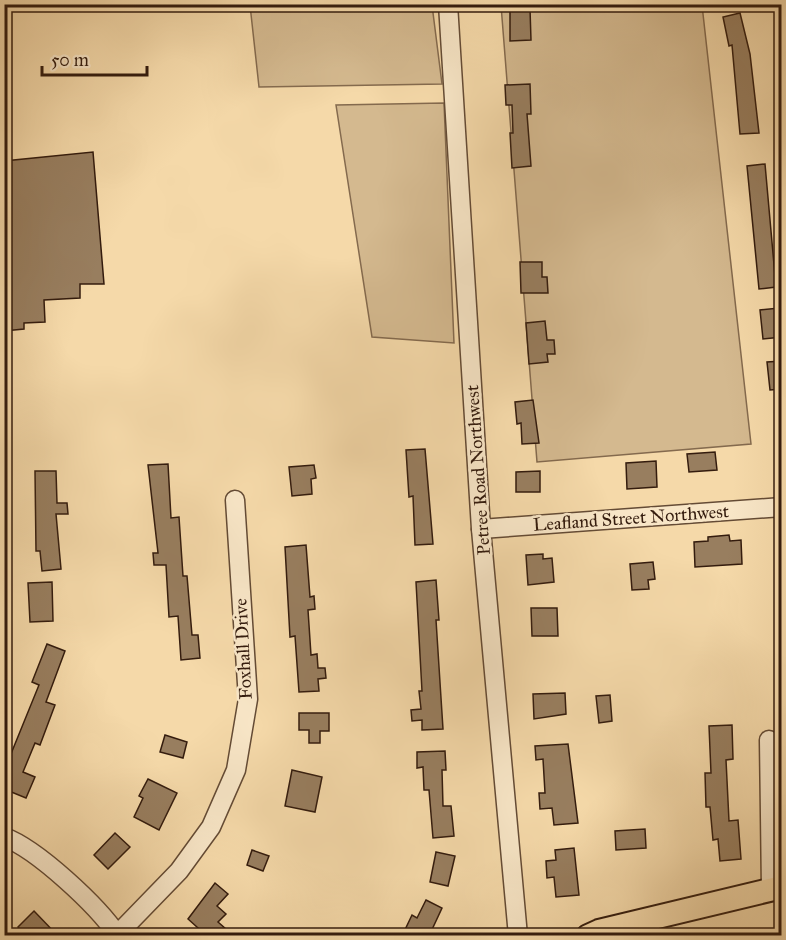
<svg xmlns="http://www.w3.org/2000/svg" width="786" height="940" font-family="'IM FELL Great Primer',serif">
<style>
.green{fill:#d4b98f;stroke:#846a4e;stroke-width:1.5}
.building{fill:#987e5f;stroke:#341c0e;stroke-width:1.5}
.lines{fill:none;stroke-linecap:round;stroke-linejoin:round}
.minor-casing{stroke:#644b35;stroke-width:21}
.major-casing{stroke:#341c0e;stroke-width:26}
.minor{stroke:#f8e6c7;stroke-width:18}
.major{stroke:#f5d9a9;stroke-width:22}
.labels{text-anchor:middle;stroke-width:5;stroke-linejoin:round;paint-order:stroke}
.street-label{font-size:18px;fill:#341c0e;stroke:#f8e6c7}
</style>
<rect width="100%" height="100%" fill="#f5d9a9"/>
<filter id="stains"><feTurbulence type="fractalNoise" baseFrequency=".00333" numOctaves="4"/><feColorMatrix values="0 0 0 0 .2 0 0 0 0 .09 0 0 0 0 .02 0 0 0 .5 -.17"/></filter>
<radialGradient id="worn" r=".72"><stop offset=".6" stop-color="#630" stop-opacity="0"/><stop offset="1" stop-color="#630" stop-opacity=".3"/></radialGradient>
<g class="green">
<polygon points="250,5 432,5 442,84 259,87"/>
<polygon points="501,5 702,5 751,444 537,462"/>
<polygon points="444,103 454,343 372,337 336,105"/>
</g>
<g class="building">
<polygon points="530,9 531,40 510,41 510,10"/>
<polygon points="740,13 750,54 759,133 740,134 732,45 729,46 723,17"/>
<polygon points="530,84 531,114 527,114 531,166 512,168 510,133 513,133 512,105 506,105 505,85"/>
<polygon points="93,152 104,284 80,284 80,298 44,300 45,322 24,323 24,329 4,331 4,161"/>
<polygon points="765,164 776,287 759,289 747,166"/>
<polygon points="520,262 542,262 542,277 547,277 548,293 521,293"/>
<polygon points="779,308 782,337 763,339 760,310"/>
<polygon points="545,321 547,340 554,340 555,354 547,354 548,362 529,364 526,323"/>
<polygon points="782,361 782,389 770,390 767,362"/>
<polygon points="533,400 539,443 522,444 521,423 517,424 515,402"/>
<polygon points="425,449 433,544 415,545 413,496 409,497 406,450"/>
<polygon points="715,452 717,470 689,472 687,454"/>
<polygon points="656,461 657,487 627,489 626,463"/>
<polygon points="168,464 171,518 179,517 183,576 187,576 192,635 198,635 200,658 181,660 178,616 169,617 166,565 154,565 153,553 158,553 148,465"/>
<polygon points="314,465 316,478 311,479 312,494 292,496 289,467"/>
<polygon points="35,471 56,471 57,503 67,503 68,514 56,514 61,569 42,571 40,551 36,551"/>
<polygon points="540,471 540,492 516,492 516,472"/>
<polygon points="729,535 730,541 741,540 742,564 695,567 694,542 708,541 708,537"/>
<polygon points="306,545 310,597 314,596 315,609 308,610 311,655 317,654 318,668 325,668 326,678 318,679 319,691 299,692 295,636 290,637 285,547"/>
<polygon points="543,554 543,559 552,558 554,582 528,585 526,555"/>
<polygon points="653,562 655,579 648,580 649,589 632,590 630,564"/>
<polygon points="436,580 439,620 436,620 443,729 422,730 422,720 412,721 411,710 421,709 419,691 422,691 416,582"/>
<polygon points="52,582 53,621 30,622 28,583"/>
<polygon points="531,608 557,608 558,636 532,636"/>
<polygon points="47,644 65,651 46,702 55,705 40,745 35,743 23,772 35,777 26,798 4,789 4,771 39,685 32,682"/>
<polygon points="565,693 566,714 534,719 533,694"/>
<polygon points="610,695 612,721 599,723 596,696"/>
<polygon points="299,713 329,713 329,731 320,731 320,743 309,743 309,730 299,730"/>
<polygon points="732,725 733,759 726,760 729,821 738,820 741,859 720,861 718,839 713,840 710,807 706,807 705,773 711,773 709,726"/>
<polygon points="165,735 187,742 183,758 160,752"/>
<polygon points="568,744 578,823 554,825 552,808 540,809 539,793 545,793 543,759 536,760 535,746"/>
<polygon points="445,751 446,770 442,770 443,806 451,806 454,836 433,838 429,790 424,790 423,767 417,768 417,752"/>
<polygon points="292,770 322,777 315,812 285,806"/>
<polygon points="148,779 177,793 159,830 134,817 143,798 139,796"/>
<polygon points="645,829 646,848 616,850 615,831"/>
<polygon points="115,833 130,847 108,869 94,855"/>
<polygon points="574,848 579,895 556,897 554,877 547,878 546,861 556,860 555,850"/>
<polygon points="252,850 269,856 263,871 247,865"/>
<polygon points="436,852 455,856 448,886 430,882"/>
<polygon points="215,883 228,894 217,906 226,914 218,922 234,936 207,936 188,919"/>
<polygon points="426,900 442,908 429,936 402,936 412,915 417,918"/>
<polygon points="34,911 58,936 26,936 18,927"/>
</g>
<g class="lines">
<defs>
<g id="minor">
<polyline points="448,4 481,529 518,936"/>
<polyline points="481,529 782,507"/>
<polyline points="769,740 771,890"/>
<path d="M 4,837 C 37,849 98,906 118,936"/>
<polyline points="116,936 179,871 211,827 236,770 248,699 235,500"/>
</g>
<polyline id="major" points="588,936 599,931 782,887"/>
</defs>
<use href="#minor" class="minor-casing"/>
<use href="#major" class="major-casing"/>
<use href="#minor" class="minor"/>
<use href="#major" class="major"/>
</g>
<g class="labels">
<g class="street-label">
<text transform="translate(478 470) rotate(-94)" y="6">Petree Road Northwest</text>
<text transform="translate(631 518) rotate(-4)" y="6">Leafland Street Northwest</text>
<text transform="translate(243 649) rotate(-93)" y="6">Foxhall Drive</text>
</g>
</g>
<rect width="786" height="940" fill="none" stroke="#f5d9a9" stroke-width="24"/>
<rect x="6" y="6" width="774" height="928" fill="none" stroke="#341c0e" stroke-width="3"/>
<rect x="12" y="12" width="762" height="916" fill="none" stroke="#341c0e" stroke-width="1.5"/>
<path d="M42 66v9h105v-9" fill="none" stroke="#341c0e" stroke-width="3"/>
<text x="51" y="66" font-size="18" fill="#341c0e" stroke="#f8e6c7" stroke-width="4.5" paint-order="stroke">50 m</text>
<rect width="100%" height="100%" filter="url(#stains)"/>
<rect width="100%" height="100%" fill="url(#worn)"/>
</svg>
